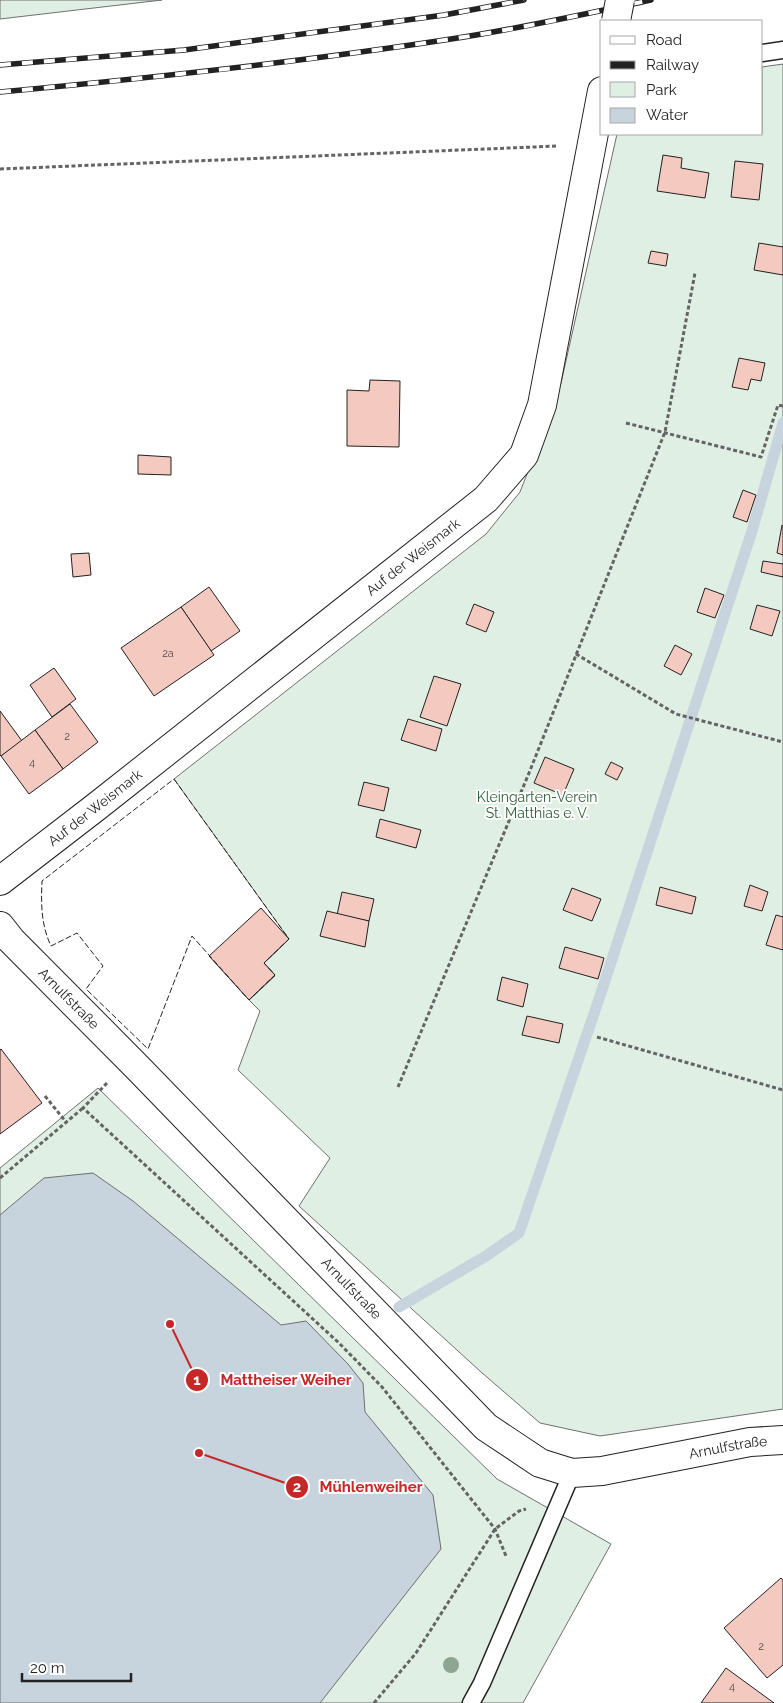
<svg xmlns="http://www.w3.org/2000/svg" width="783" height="1703" font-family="Raleway,sans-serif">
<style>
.green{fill:#e0efe3;stroke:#6f6f6f}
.water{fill:#c7d3dd;stroke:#6f6f6f}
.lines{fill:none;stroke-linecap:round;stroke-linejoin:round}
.stream{stroke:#c7d3dd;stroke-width:11}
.building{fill:#f3c9c0;stroke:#222}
.service-casing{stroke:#222;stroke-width:19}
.tertiary-casing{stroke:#222;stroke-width:30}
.path{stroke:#646464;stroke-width:3;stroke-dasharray:4 2.5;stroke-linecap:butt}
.service{stroke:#fff;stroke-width:16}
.tertiary{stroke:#fff;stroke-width:28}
.rail-casing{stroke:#222;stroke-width:5.5}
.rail{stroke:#fff;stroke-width:4;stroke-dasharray:11;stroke-linecap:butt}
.tertiary-bridge-casing{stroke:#222;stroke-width:30;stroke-linecap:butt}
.tertiary-bridge{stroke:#fff;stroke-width:28}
.fence{stroke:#222;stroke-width:1;stroke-dasharray:6 2.5;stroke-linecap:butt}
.tree{fill:#8da692}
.labels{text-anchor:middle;stroke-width:4;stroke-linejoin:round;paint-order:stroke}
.number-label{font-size:11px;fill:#564c4a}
.street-label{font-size:14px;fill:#222;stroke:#fff}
.park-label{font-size:14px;fill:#2f5e38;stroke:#fff}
.leader{fill:none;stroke:#c62828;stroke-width:2}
.callout-dot{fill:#c62828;stroke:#fff;stroke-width:2}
.mark-label{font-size:15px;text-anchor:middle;font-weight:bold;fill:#fff}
.callout-label{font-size:15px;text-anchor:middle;font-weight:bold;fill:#c62828;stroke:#fff;stroke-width:4;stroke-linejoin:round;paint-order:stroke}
</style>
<rect width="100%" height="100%" fill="#fff"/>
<g class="green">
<polygon points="0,0 162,0 0,19"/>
<polygon points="783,64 783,1409 600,1436 540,1423 481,1372 299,1206 330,1158 238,1070 260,1011 249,1000 275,976 264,963 289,939 174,779 486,534 520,492 538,446 561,383 617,134 762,134 762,67"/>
<polygon points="98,1088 497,1479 611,1544 523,1703 0,1703 0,1168"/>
</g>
<polygon class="water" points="93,1173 133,1201 281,1325 306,1321 348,1364 363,1383 365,1412 433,1495 441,1549 320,1703 0,1703 0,1215 44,1178"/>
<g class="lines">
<polyline class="stream" points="399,1307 486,1256 519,1233 600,996 752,531 783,423"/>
</g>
<g class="building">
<polygon points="663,155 682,158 681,168 709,173 705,198 657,191"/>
<polygon points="735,161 763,164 759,200 731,197"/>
<polygon points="759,243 783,247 783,275 754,270"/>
<polygon points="651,251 668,254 666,266 648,263"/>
<polygon points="739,358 765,363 761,381 751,379 748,390 732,387"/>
<polygon points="370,380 400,381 399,447 347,446 347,390 369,391"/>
<polygon points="138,455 171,457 171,475 138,474"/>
<polygon points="743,490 756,495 747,522 733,517"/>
<polygon points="782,525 783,526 783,555 777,553"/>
<polygon points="89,553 91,575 73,577 71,554"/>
<polygon points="763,561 783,564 783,577 761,572"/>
<polygon points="209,587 240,631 211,651 181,607"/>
<polygon points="705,588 724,595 715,618 697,612"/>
<polygon points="474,604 494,612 486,632 466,624"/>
<polygon points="757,605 780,611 772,636 750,629"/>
<polygon points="181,607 214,655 154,696 121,648"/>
<polygon points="675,645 692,654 681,675 664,666"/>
<polygon points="54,668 76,699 52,717 30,685"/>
<polygon points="434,676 461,684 447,726 420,717"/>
<polygon points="70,704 98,742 63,769 35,730"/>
<polygon points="0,711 22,741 1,756 0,755"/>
<polygon points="408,719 442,729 436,751 401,740"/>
<polygon points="35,730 63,769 29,794 1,756"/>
<polygon points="545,757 574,769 563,795 534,783"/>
<polygon points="611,762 623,768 617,780 605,774"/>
<polygon points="364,782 389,788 384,811 358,805"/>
<polygon points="380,819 421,830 416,848 376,837"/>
<polygon points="750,885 768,892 762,911 744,906"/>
<polygon points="660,887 696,897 692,914 656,905"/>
<polygon points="572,888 601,899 592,921 563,910"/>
<polygon points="342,892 374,899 369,921 337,915"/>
<polygon points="261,908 289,939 264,963 275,975 249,1000 209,956"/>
<polygon points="327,911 369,921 365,947 320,936"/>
<polygon points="776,915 783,917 783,950 766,945"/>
<polygon points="565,947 604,958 598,979 559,968"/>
<polygon points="502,977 528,984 523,1007 497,1000"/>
<polygon points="527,1016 563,1024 559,1043 522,1035"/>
<polygon points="1,1049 42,1103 0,1134 0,1050"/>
<polygon points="781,1578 783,1580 783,1665 767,1678 724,1628"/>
<polygon points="726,1668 774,1703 701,1703"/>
</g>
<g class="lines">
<defs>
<g id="service">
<polyline points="762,53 783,50"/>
<polyline points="471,1703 482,1683 572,1473"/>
</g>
<g id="tertiary">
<path id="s1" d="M 0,881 L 96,807 L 486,499 L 524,455 L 542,405 L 602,91"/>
<path id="s2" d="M 0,926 L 11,940 L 138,1068 L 486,1427 L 540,1463 L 572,1473 L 602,1471 L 750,1442 L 783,1440"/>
</g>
</defs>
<use href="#service" class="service-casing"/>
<use href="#tertiary" class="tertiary-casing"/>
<g class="path">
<polyline points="0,169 558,146"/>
<polyline points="626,423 761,457 778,405 783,406"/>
<polyline points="576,654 676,714 783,742"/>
<polyline points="597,1037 783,1090"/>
<polyline points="107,1083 83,1108 339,1343 382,1387 495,1529 506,1556"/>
<polyline points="398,1087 529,773 665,432 695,273"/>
<polyline points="45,1096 66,1122"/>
<polyline points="0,1178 83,1108"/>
<polyline points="374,1703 416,1653 495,1529 519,1511 526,1509"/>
</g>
<use href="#service" class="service"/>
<use href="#tertiary" class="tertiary"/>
<defs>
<g id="rail">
<polyline points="0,65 184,50 444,15 524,0"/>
<path d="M 0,92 C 151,78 301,62 451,39 C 518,29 585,14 651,0"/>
</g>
</defs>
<use href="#rail" class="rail-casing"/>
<use href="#rail" class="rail"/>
<defs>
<polyline id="tertiary-bridge" points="616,21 620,0"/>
</defs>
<use href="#tertiary-bridge" class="tertiary-bridge-casing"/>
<use href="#tertiary-bridge" class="tertiary-bridge"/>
<path class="fence" d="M 174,779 L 289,939 L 264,963 L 275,975 L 249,1000 L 192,936 L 148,1049 L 86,989 L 103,966 L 77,933 L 51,946 C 41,925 41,904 42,881 Z"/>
</g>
<circle class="tree" cx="451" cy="1665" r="8"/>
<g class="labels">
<g class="number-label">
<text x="168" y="657">2a</text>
<text x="67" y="740">2</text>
<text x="32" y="766">4</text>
<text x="761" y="1650">2</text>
<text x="732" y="1690">4</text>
</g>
<g class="street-label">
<text dy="5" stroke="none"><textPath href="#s1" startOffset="525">Auf der Weismark</textPath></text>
<text dy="5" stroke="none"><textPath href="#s1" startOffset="120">Auf der Weismark</textPath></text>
<text dy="5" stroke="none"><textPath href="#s2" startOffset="100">Arnulfstraße</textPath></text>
<text dy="5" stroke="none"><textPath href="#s2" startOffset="505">Arnulfstraße</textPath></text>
<text dy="5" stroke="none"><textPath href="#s2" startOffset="955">Arnulfstraße</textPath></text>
</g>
<g class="park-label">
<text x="537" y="802">Kleingarten-Verein<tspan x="537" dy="16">St. Matthias e. V.</tspan></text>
</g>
</g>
<path class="leader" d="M170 1324L197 1380M199 1453L297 1487"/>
<g class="callout-dot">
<circle cx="170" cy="1324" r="5"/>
<circle cx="199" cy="1453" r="5"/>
<circle cx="197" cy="1380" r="12"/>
<circle cx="297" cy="1487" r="12"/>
</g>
<g class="mark-label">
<text x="197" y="1385">1</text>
<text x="297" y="1492">2</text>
</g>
<g class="callout-label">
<text x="286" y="1385">Mattheiser Weiher</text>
<text x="371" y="1492">Mühlenweiher</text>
</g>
<rect x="600" y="20" width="162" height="115" fill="#ffffff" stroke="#a7a7a7"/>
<rect x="610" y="36" width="25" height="8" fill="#ffffff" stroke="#a7a7a7"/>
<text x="646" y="45" font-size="15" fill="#222222">Road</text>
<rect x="610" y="61" width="25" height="8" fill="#222222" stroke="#a7a7a7"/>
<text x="646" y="70" font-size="15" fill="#222222">Railway</text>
<rect x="610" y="82" width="25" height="15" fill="#e0efe3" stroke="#a7a7a7"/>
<text x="646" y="95" font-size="15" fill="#222222">Park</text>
<rect x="610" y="108" width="25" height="15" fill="#c7d3dd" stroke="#a7a7a7"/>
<text x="646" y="120" font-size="15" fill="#222222">Water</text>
<path d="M22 1673v8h109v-8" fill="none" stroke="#222222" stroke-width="2.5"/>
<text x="30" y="1673" font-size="15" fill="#222222" stroke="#ffffff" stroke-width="4" paint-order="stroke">20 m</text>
</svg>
